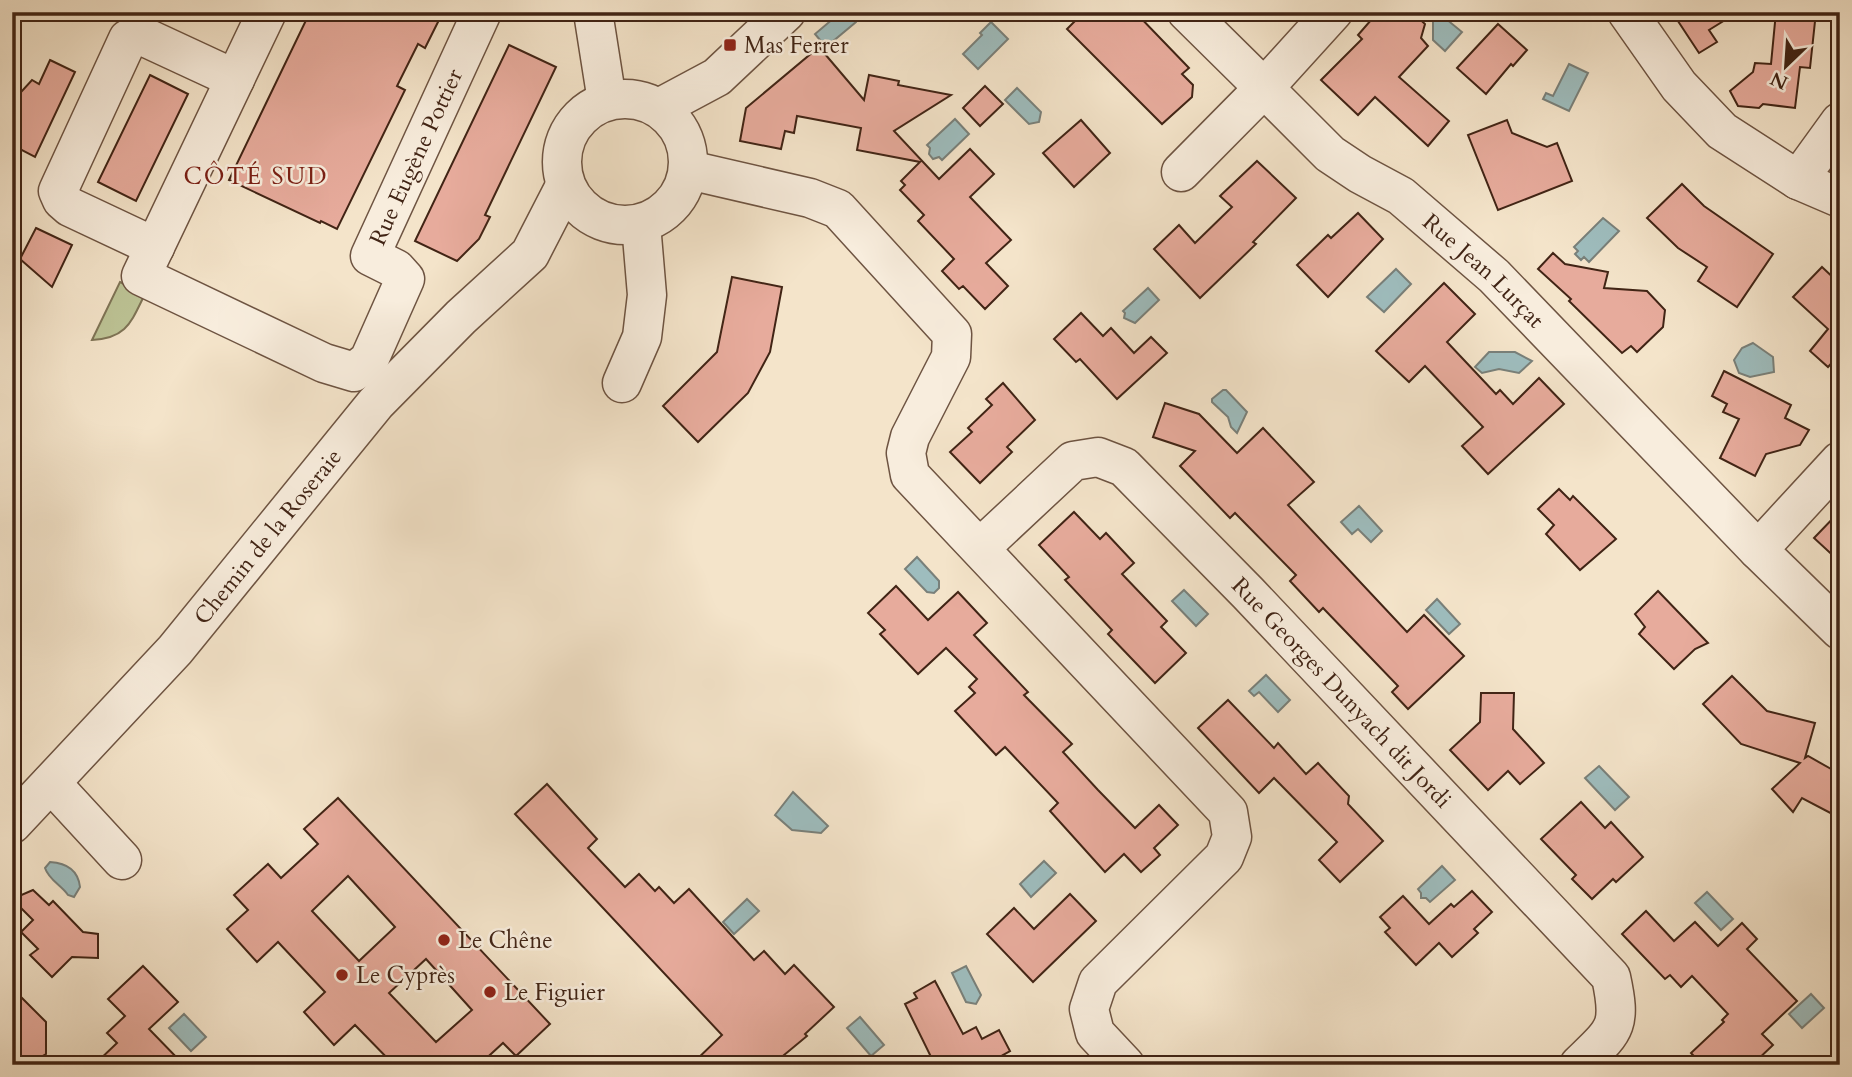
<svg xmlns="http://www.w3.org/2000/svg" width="1852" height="1077" font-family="Cardo,serif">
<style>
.green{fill:#bdc496;stroke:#7f7456;stroke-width:2}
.water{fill:#9ebdbe;stroke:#79807a;stroke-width:2}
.building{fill:#e7ab9c;stroke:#412415;stroke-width:2;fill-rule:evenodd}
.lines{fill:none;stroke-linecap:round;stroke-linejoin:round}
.minor-casing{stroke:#6e5442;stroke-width:41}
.minor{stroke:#f8eddd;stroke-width:38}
.poi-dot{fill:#8f2418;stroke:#f8eddd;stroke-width:2.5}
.labels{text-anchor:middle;stroke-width:5;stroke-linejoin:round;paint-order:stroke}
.poi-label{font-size:23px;fill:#412415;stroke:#f8eddd;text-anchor:start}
.street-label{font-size:23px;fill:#412415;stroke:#f8eddd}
.neighbourhood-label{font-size:24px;letter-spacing:2px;fill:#7a1f14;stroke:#f8eddd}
</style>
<rect width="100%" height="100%" fill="#f4e4ca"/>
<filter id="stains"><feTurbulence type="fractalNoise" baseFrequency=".00286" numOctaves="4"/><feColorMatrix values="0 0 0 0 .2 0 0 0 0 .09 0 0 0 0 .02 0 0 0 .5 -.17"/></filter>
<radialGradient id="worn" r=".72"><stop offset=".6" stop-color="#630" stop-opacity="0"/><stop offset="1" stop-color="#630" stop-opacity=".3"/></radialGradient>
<path class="green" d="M 120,282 L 145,294 C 131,322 127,338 92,340 Z"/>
<g class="water">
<polygon points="841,12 854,12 856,15 856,22 826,47 815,34"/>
<polygon points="1440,14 1462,32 1445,51 1433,40 1433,20"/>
<polygon points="991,22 1008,39 978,69 963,54 982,35 980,33"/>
<polygon points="1569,64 1588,73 1569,111 1543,99 1546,93 1553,96"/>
<polygon points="1017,88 1041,112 1039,122 1029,124 1005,100"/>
<polygon points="955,119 969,134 942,160 939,157 933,159 929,154 930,148 927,145"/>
<polygon points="1603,218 1619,231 1589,262 1584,257 1581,260 1575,254 1578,251 1574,247"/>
<polygon points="1396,269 1411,284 1384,312 1367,297"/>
<polygon points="1148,288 1159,300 1135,323 1124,318 1125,313 1123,311"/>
<polygon points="1753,343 1773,357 1774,372 1750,377 1739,373 1734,360 1742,348"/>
<polygon points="1489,352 1515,352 1532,361 1519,373 1499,369 1482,373 1475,367"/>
<polygon points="1223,390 1226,390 1247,412 1237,433 1231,427 1228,417 1212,402 1212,399"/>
<polygon points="1359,506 1382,531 1371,542 1358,529 1352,534 1341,522"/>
<polygon points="917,557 939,581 939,588 934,593 927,592 905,569"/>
<polygon points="1184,590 1208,614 1196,626 1172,601"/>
<polygon points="1437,599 1460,624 1449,634 1426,610"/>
<polygon points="1266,675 1290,700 1278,712 1259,692 1254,696 1249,691"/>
<polygon points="1599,766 1629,797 1615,810 1585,778"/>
<polygon points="793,792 828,826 821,833 792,830 775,815"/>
<polygon points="1044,861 1056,873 1031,897 1020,884"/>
<path d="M 50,862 C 66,863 78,869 80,887 L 74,897 L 68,895 C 61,885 49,880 45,868 Z"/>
<polygon points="1442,866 1455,880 1430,902 1426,898 1421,898 1421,893 1418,889"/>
<polygon points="1707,892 1733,919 1721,930 1695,903"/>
<polygon points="747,899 759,911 734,934 723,922"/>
<polygon points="966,966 981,995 976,1004 966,1002 952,973"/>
<polygon points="1811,994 1824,1008 1802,1028 1789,1014"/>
<polygon points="184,1014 206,1037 191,1051 169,1028"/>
<polygon points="860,1017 884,1045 871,1056 847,1028"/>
</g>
<g class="building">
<polygon points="310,12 443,12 425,48 418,44 397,86 405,90 337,229 321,221 320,223 229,180"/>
<polygon points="1084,12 1135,12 1189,68 1182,74 1193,85 1192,97 1162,124 1067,29"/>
<polygon points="1378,12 1412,12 1425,24 1421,38 1428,46 1399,77 1449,121 1428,146 1375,97 1358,115 1321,80 1362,39 1358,35"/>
<polygon points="1672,12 1738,12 1709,30 1717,42 1699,53"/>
<polygon points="1776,12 1816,12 1810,68 1800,67 1795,108 1763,104 1759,108 1738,106 1730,91 1753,72 1755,63 1771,64"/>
<polygon points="1498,24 1527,50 1513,66 1511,64 1486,94 1457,68"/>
<polygon points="509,45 556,67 485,215 490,217 479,239 457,261 415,241"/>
<polygon points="819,47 864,100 869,75 899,81 898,85 951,95 894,131 939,179 970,149 994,174 970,197 1011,240 986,263 1008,286 985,309 963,286 959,289 942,271 954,259 918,221 924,215 900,190 905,185 901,181 920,162 857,150 861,128 797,116 794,133 785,131 781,149 740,141 746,108"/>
<polygon points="50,60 75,72 35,157 12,145 12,108 21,92 32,80 39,84"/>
<polygon points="150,75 188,94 136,201 98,182"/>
<polygon points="985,86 1003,104 980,126 963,108"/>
<polygon points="1081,120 1110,153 1074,187 1043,153"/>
<polygon points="1507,120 1512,133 1547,147 1557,143 1572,181 1498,210 1468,135"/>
<polygon points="1257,161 1296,198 1253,242 1256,244 1200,298 1154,249 1179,225 1195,243 1232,207 1220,196"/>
<polygon points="1682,184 1704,206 1773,254 1737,307 1698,281 1707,267 1678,248 1647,218"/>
<polygon points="1358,213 1383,239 1328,297 1297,265 1328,235 1331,238"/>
<polygon points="36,228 72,245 52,287 20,259"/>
<polygon points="1553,253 1565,264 1608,272 1604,288 1647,291 1665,310 1663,327 1637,352 1631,346 1622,353 1569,301 1571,299 1538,269"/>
<polygon points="1822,267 1840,284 1840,354 1828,367 1810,351 1828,329 1793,297"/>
<polygon points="732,277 782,287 770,352 748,393 698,442 663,406 717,352"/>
<polygon points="1444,283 1475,314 1447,342 1496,394 1500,390 1513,404 1539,378 1564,404 1488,474 1462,446 1483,427 1425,366 1409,382 1376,351"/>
<polygon points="1081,313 1103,336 1111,328 1134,353 1151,337 1167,353 1117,399 1080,359 1076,362 1054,339"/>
<polygon points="1724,371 1791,405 1785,418 1809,430 1800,445 1766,454 1755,476 1720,458 1739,419 1723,412 1727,404 1712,396"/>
<polygon points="1003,383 1035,420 1007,447 1012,452 980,483 950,452 972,432 968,428 992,405 986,399"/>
<polygon points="1165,403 1199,414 1237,453 1263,428 1314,482 1288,505 1407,632 1424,615 1464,656 1408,709 1392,692 1398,686 1323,608 1319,612 1290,581 1296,575 1235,513 1230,518 1180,466 1195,451 1153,437"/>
<polygon points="1559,489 1570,500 1573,496 1616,539 1580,570 1546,534 1554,525 1538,509"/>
<polygon points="1840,511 1840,562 1814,538"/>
<polygon points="1074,512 1100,539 1106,533 1134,563 1122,574 1167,621 1161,627 1186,653 1155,683 1108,634 1112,630 1065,580 1069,577 1039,545"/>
<polygon points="896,586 928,620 958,592 987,623 974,635 1028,692 1024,695 1072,744 1063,752 1098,790 1135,828 1159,805 1178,825 1154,848 1160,855 1141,872 1124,854 1105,872 1050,811 1058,803 1005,747 996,755 955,711 975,693 969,687 977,679 946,648 918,674 880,634 885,630 868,613"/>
<polygon points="1658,591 1708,643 1695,649 1674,669 1639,634 1645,627 1635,614"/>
<polygon points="1732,676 1767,711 1815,723 1805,758 1808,756 1840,774 1840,818 1802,798 1793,812 1772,789 1800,763 1741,744 1703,704"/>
<polygon points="1481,693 1514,693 1513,729 1544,763 1520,784 1508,771 1488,790 1450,750 1480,722"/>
<polygon points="1228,700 1274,748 1278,743 1306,774 1318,763 1349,796 1348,804 1383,841 1340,882 1319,860 1337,842 1274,778 1259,793 1198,728"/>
<polygon points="547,784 597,839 588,848 625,887 639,874 655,891 659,887 674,903 689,889 754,960 764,951 785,974 794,965 834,1007 805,1034 807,1036 772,1065 691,1065 722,1035 515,814"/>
<path d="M 338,798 L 550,1024 L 516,1056 L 503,1043 L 479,1065 L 394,1065 L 355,1025 L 334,1045 L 304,1012 L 325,992 L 278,942 L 257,962 L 227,929 L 248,910 L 234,895 L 268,864 L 281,878 L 318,844 L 304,829 ZM 348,876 L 395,927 L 359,961 L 312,911 ZM 426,959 L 472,1010 L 436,1042 L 389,993 Z"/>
<polygon points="1581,802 1605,828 1611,822 1643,857 1616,882 1613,879 1592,899 1572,879 1576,875 1541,839"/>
<polygon points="33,890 49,905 53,901 83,932 98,934 98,958 72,957 52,977 30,955 38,949 21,932 33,920 12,899"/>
<polygon points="1472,891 1492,912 1474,929 1478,933 1452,957 1439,943 1416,965 1385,932 1390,928 1380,917 1403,896 1429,924 1451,904 1454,907"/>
<polygon points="1070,894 1096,921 1033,982 987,934 1014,908 1034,929"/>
<polygon points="1646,911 1674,941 1695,922 1718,946 1742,923 1757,939 1747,949 1797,1001 1762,1034 1773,1045 1752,1065 1702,1065 1691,1053 1724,1022 1722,1020 1728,1014 1692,976 1681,987 1670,975 1665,979 1622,934"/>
<polygon points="143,966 178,1002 149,1029 184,1065 94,1065 117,1043 107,1033 125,1016 108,999"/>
<polygon points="935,981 963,1034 976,1027 982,1039 999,1030 1010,1051 985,1065 935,1065 905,1004 917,998 914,993"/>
<polygon points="12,988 46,1022 46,1054 27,1065 12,1065"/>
</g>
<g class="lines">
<defs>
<g id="minor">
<path id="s1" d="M 267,12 L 141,276 L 324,363 L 354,372 L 369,360 L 405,279 L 396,269 L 370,256 L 482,12"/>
<polyline points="593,12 607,101"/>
<path id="s2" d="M 1333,12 L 1264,88 L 1330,154 L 1360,174 L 1401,196 L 1494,276 L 1758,550"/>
<polyline points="1627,12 1679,86 1722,131 1798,180 1840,198"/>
<circle cx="625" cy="162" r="63"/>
<polyline points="659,108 717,77 786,12"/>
<polyline points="689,170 810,198 838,209 952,334 951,357 910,437 906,453 910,475 1228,812 1232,837 1224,857 1098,982 1089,1009 1095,1033 1125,1065"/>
<polyline points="1181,172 1264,88 1187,12"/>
<polyline points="1798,180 1840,122"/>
<polyline points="155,247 70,207 62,200 58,191 128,39 138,34 235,79"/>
<polyline points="622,383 642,337 647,295 641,224"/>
<polyline points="1840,461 1758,550 1840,630"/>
<path id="s3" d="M 980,548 L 1073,461 L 1098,457 L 1124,467 L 1248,593 L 1611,977 C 1622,1028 1615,1030 1579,1065"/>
<polyline points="51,783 122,860"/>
<path id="s4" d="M 12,824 L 175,650 L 376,403 L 461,317 L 530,254 L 565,186"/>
</g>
</defs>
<use href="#minor" class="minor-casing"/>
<use href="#minor" class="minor"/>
</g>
<g class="poi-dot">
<rect x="723" y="38" width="14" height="14" rx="3.5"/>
<circle cx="444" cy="940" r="7"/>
<circle cx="342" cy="975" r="7"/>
<circle cx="490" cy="992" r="7"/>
</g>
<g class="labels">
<g class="poi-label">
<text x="744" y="53">Mas Ferrer</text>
<text x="458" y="948">Le Chêne</text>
<text x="356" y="983">Le Cyprès</text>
<text x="504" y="1000">Le Figuier</text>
</g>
<g class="street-label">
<text dy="8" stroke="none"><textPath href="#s1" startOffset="786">Rue Eugène Pottier</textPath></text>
<text dy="8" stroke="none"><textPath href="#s2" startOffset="390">Rue Jean Lurçat</textPath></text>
<text dy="8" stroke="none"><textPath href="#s4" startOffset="385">Chemin de la Roseraie</textPath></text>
<text dy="8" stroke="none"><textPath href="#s3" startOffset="494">Rue Georges Dunyach dit Jordi</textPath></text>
</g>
<g class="neighbourhood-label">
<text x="256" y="184">CÔTÉ SUD</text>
</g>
</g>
<rect width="1852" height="1077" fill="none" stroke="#f4e4ca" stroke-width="42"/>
<rect x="14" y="14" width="1824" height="1049" fill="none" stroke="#412415" stroke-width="3.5"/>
<rect x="21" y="21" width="1810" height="1035" fill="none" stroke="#412415" stroke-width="2"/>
<g transform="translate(1786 66) rotate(205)" stroke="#f8eddd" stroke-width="5" paint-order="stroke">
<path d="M0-5L12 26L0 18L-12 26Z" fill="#412415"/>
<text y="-10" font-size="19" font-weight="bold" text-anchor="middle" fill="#412415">N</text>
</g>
<rect width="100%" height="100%" filter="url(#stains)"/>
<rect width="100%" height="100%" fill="url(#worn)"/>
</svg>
